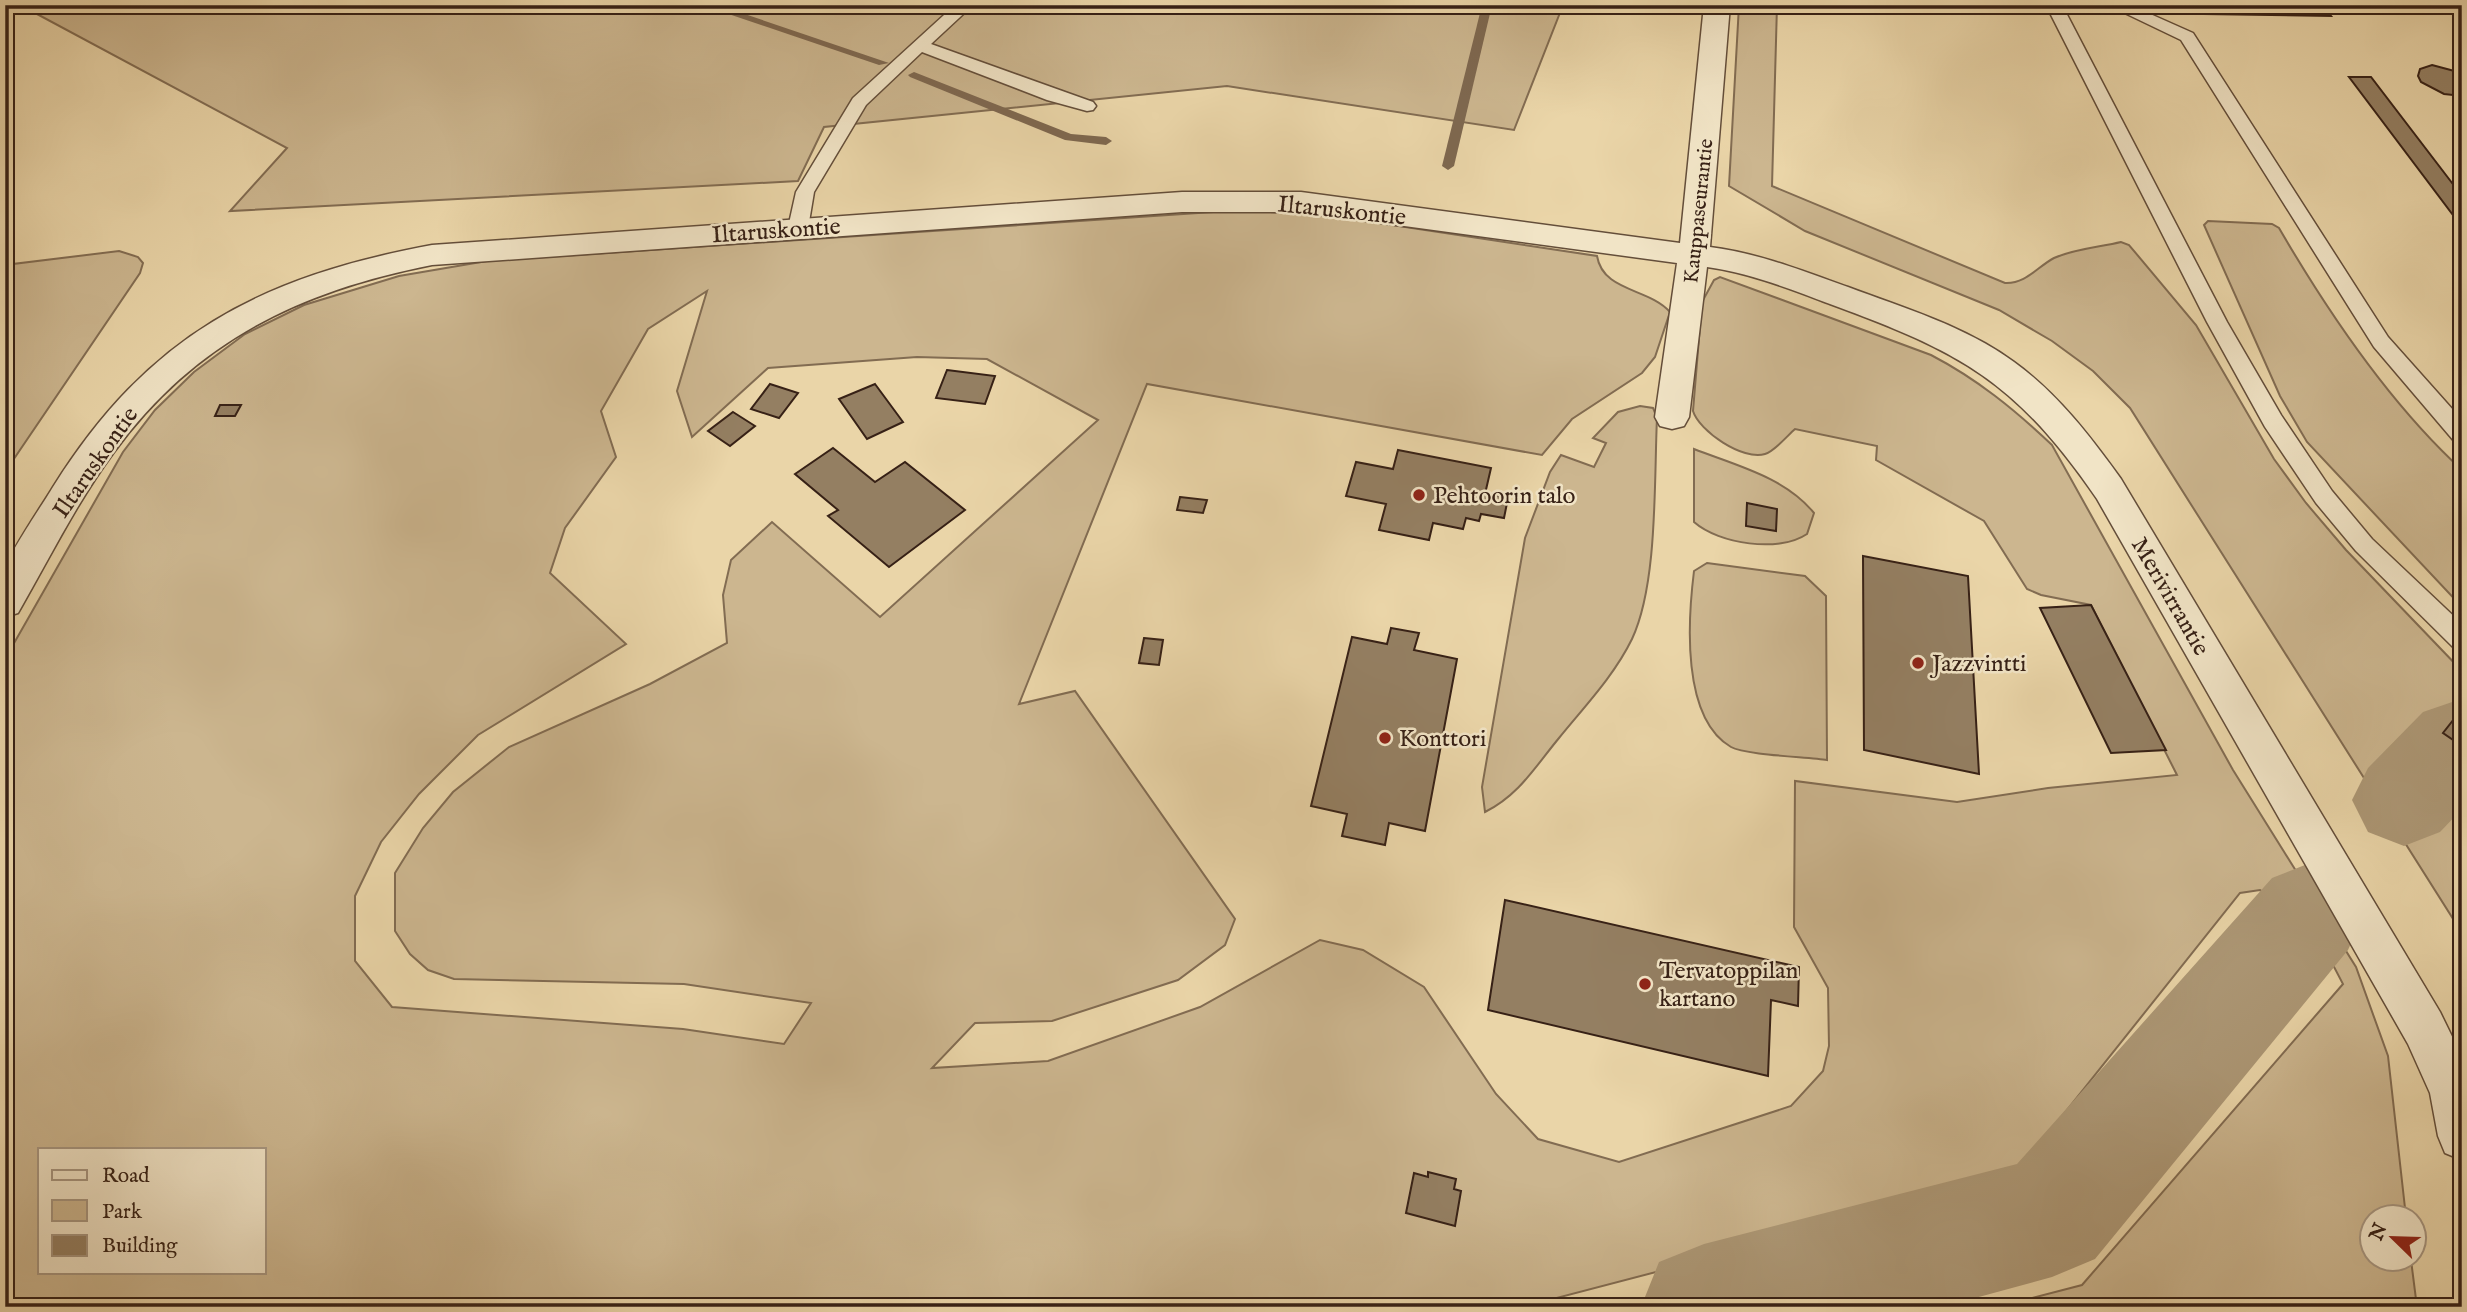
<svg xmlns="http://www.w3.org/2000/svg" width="2467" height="1312" font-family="'IM FELL English',serif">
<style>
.green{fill:#ccb68f;stroke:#826c52;stroke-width:2;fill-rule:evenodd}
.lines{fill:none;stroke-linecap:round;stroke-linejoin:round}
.stream{fill:#7e6850;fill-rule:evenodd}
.river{fill:#ad9876;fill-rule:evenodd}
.building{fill:#947f62;stroke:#372116;stroke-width:2}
.lane-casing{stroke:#644e3a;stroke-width:3}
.street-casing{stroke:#644e3a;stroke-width:3}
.lane{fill:#f1e4c6;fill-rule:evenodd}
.street{fill:#f1e4c6;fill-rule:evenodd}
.poi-dot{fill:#8f2418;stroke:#f1e4c6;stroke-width:2.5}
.labels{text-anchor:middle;stroke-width:5;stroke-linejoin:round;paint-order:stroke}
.far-street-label{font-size:21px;fill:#372116;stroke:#f1e4c6}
.street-label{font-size:24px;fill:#372116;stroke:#f1e4c6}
.poi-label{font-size:24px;fill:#372116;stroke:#f1e4c6;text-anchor:start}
</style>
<rect width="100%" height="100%" fill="#ead5a8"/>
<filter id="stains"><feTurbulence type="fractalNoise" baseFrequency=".00286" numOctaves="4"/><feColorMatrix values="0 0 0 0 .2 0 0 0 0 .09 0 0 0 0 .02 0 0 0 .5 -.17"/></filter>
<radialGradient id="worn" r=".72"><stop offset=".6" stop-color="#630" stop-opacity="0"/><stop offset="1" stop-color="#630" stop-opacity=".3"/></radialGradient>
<g class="green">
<polygon points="8,5 1563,5 1514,130 1227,86 824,127 798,181 230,211 287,148 37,14"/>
<path d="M 1739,5 L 1777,5 L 1772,186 L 2005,283 C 2026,284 2037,267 2054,258 C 2074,249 2100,247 2121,242 L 2129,245 L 2196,325 L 2274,459 L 2306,503 L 2346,550 L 2462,671 L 2462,933 L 2130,408 L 2093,371 L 2052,341 L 1999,310 L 1805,231 L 1729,186 Z"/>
<path d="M 1243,210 L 1339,217 L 1597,256 C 1603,292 1649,288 1670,312 L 1655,357 L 1642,373 L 1572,419 L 1542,455 L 1147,384 L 1019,704 L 1075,691 L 1235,919 L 1225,945 L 1178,980 L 1052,1021 L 975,1023 L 932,1068 L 1048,1061 L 1200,1007 L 1320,940 L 1363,950 L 1424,987 L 1496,1094 L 1538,1139 L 1619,1162 L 1791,1106 L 1823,1071 L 1829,1046 L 1828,988 L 1794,927 L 1795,781 L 1957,802 L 2048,788 L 2177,775 L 2091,605 L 2041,595 L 2027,589 L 1984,521 L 1876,460 L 1877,446 L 1795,429 C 1787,436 1775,451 1765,454 C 1743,461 1699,431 1693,411 L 1702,302 L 1714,280 L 1720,277 L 1931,355 C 1977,379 2014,409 2052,445 L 2233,770 L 2356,967 L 2388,1056 L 2406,1217 L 2372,1218 L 2372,1260 L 2411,1260 L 2417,1307 L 1997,1307 L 2082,1285 L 2343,984 L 2310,921 L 2260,890 L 2240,893 L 2012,1179 L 1522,1307 L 5,1307 L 5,659 L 123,452 L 155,410 L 194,372 L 245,334 L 304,305 L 399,276 L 487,261 ZM 707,291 L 677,391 L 692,437 L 768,368 L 917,357 L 987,359 L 1098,420 L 880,617 L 772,522 L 731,560 L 723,595 L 727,643 L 650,684 L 509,747 L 453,792 L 423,828 L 395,873 L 395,931 L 410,954 L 428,970 L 454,979 L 684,984 L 811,1003 L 784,1044 L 683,1029 L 392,1007 L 355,961 L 355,896 L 381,842 L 419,794 L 478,735 L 626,644 L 550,573 L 565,528 L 616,457 L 601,411 L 648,329 ZM 40,1149 L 264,1149 L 264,1272 L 40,1272 Z"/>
<path d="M 2208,221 L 2272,224 L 2279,228 C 2329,314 2389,403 2462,470 L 2462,526 L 2457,531 L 2462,539 L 2462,607 L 2307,442 L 2280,396 L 2204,225 Z"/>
<polygon points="119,251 138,257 143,263 140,273 5,472 5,265"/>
<path d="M 1640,406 L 1653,408 L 1657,418 C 1654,480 1658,584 1632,639 C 1614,676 1584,707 1559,738 C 1535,767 1519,795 1485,812 L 1482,787 L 1525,538 L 1550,472 L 1561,455 L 1594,467 L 1606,443 L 1593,438 L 1618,412 Z"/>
<path d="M 1694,449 C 1735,465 1785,477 1814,513 L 1807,534 C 1779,553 1719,544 1694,522 Z"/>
<path d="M 1707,563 L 1805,576 L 1826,596 L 1827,760 C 1808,757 1745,755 1731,747 C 1681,718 1688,619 1694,571 Z"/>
</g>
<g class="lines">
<g class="stream">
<polygon points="702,5 718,5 889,63 879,65"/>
<polygon points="1482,5 1492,5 1454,166 1448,170 1442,166"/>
<polygon points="914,72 1071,134 1106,137 1112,141 1106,145 1065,140 910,77 908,75"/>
</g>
<g class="river">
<polygon points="2458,700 2462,701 2462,809 2440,832 2404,846 2368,832 2352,800 2368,768 2423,712"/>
<polygon points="2310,863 2348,878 2364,914 2348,950 2095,1259 2052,1277 1942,1307 1641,1307 1659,1262 1704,1244 2017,1164 2272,878"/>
</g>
</g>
<g class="building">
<polygon points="2198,5 2322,5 2331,16 2204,14"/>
<polygon points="2432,65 2462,73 2462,96 2444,94 2421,82 2418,76 2420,69"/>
<polygon points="2349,77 2371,77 2462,196 2462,227"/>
<polygon points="947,370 995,376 985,404 936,398"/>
<polygon points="770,384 798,393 779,418 751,409"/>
<polygon points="875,384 903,422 867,439 839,399"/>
<polygon points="220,405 241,405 235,416 215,416"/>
<polygon points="733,412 755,426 730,446 708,431"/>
<polygon points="833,448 875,482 905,462 965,510 889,567 828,516 838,510 795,474"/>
<polygon points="1398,450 1491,468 1485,494 1508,498 1504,518 1481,514 1479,521 1466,518 1463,529 1433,523 1429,540 1379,530 1386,504 1346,496 1356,462 1393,469"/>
<polygon points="1180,497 1207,500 1203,513 1177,510"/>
<polygon points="1747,503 1777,509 1776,531 1746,526"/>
<polygon points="1863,556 1968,576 1979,774 1864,750"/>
<polygon points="2091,605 2166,750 2111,753 2040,608"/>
<polygon points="1391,628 1419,633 1414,650 1457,659 1425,831 1389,823 1385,845 1342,836 1347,814 1311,806 1352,637 1387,644"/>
<polygon points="1144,638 1163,640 1159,665 1139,663"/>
<polygon points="2454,719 2462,723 2462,746 2443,733"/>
<polygon points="1505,900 1799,967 1798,1006 1771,1000 1768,1076 1488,1010"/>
<polygon points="1428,1172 1456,1179 1454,1189 1461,1191 1455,1226 1406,1213 1414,1173 1428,1177"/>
</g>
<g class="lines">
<defs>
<g id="lane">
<polygon points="955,5 973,5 931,44 1093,102 1096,106 1093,110 1087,111 1047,100 922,52 866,105 814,192 808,228 798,234 791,232 788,228 796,192 853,98"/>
<polygon points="2046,5 2062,5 2227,322 2281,415 2332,491 2372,539 2462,624 2462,650 2453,647 2356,551 2316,503 2265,427 2207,322"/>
<polygon points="2108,5 2130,5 2193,33 2388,337 2462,420 2462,443 2454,441 2374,347 2181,40"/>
</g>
<path id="street" d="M 1704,5 L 1730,5 L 1710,247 C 1758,253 1803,271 1848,287 C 1904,308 1965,326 2014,362 C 2057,393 2090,436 2121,479 L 2440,1012 L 2462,1057 L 2462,1160 L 2445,1153 L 2438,1136 L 2430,1093 L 2408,1044 L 2097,499 C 2016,381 1961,352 1830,304 C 1790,289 1750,273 1707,267 L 1689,417 L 1684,426 L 1672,429 L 1660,426 L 1655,417 L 1677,263 L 1301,212 L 1182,212 L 432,265 C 300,291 195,341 114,452 C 77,502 49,559 18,613 L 5,617 C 5,603 2,583 5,569 C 9,553 43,504 53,487 C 148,335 260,277 432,245 L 1182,192 L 1301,192 L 1680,243 Z"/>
</defs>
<use href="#lane" class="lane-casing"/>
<use href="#street" class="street-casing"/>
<use href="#lane" class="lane"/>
<use href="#street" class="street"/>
</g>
<g class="poi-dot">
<circle cx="1419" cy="495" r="7"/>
<circle cx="1918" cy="663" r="7"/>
<circle cx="1385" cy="738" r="7"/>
<circle cx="1645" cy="984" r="7"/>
</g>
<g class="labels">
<g class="far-street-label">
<text transform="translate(1698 211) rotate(-84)" y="7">Kauppaseurantie</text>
</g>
<g class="street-label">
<text transform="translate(1342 210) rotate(6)" y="8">Iltaruskontie</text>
<text transform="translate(776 230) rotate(-4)" y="8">Iltaruskontie</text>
<text transform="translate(95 462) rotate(-55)" y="8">Iltaruskontie</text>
<text transform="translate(2171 596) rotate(60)" y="8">Merivirrantie</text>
</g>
<g class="poi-label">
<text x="1433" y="503">Pehtoorin talo</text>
<text x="1932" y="671">Jazzvintti</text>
<text x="1399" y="746">Konttori</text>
<text x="1659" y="978">Tervatoppilan<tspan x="1659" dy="28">kartano</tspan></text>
</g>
</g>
<rect width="2467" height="1312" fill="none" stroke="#ead5a8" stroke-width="28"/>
<rect x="7" y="7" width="2453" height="1298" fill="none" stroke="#372116" stroke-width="3.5"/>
<rect x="14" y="14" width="2439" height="1284" fill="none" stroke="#372116" stroke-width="2"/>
<rect x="38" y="1148" width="228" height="126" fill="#f1e4c6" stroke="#a79680" stroke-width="2"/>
<rect x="52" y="1170" width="35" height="10" fill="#f1e4c6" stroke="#a79680" stroke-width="2"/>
<text x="102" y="1182" font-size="21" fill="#372116">Road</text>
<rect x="52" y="1200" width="35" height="21" fill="#ccb68f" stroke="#a79680" stroke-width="2"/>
<text x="102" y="1218" font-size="21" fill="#372116">Park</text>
<rect x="52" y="1235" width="35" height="21" fill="#947f62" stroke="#a79680" stroke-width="2"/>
<text x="102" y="1252" font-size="21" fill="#372116">Building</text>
<g transform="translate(2393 1238) rotate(293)"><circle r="33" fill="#f1e4c6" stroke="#a79680" stroke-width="2"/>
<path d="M0-5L12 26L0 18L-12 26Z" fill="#8f2418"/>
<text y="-10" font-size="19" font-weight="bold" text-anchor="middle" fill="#372116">N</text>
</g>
<rect width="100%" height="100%" filter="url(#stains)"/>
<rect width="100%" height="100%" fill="url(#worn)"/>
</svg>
